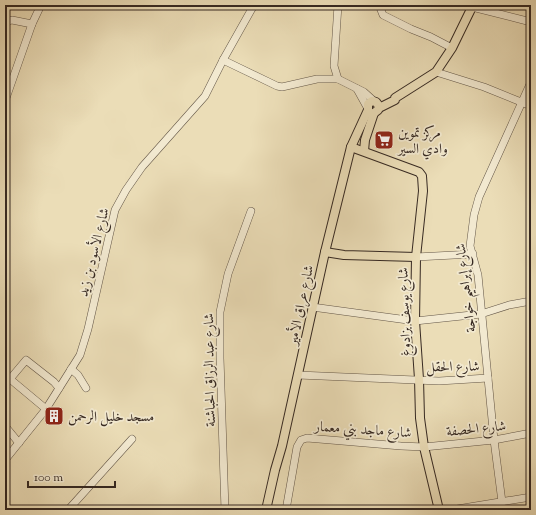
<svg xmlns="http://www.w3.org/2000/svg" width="536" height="515" font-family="'Sorts Mill Goudy',Amiri,serif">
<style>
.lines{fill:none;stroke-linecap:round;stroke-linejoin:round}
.minor-casing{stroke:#635647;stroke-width:8}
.major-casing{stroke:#362922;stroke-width:10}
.minor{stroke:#f2e9d0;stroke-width:7}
.major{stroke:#ebddb7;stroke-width:8}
.labels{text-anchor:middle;stroke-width:3.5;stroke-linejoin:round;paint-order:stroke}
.poi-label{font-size:14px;fill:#362922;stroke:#f2e9d0;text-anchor:start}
.street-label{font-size:14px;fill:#362922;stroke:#f2e9d0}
</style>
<rect width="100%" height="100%" fill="#ebddb7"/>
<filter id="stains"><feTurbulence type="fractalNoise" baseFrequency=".005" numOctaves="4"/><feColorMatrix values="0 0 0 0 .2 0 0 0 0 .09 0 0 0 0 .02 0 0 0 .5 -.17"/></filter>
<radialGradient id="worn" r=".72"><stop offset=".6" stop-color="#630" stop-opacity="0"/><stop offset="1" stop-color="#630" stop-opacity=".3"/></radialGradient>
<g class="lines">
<defs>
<g id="minor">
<polyline points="379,5 383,15 411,29 431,37 452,48"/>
<polyline points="472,7 531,22"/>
<polyline points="5,22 12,20 32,24"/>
<polyline points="223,60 277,86 282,87 317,79 338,79 364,92 374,101"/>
<polyline points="436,72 484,87 531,106"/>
<polyline points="338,79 334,66 338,5"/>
<polyline points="357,89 367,107"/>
<polyline points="5,101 32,24 41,5"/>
<polyline points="416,257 473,254"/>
<polyline points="312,307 415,321 481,314 509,305 531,301"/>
<polyline points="71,369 78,375 86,388"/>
<polyline points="298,375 439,381 488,378"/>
<polyline points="46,409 10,379 26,360 54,382 59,388"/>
<polyline points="5,426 19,443"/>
<polyline points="5,460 46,409 80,355 88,329 115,210 126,190 142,167 205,96 223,60 254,5"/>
<polyline points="502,502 494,440 478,275 470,246 474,215 479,197 531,82"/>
<polyline points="68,510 132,439"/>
<polyline points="225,510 220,358 220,312 228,274 251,211"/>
<polyline points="286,510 297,447 301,440 307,438 401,446 424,447 494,440 531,433"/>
<polyline points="451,510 531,497"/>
</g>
<g id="major">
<polyline points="379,108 395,100 395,98 436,72 452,48 473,5"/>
<polyline points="351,147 419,172 422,176 423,191 416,257 415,321 419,379 420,418 424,447 439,510"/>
<polyline points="364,151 365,140 374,113"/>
<polyline points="325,252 344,255 416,257"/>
<polyline points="266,510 275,470 282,446 325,252 351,147 368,110 368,104 372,101 376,102 379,106 378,110 374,113"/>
</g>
</defs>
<use href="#minor" class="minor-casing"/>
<use href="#major" class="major-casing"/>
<use href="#minor" class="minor"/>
<use href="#major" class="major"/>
</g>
<defs>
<symbol id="supermarket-square" viewBox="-11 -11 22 22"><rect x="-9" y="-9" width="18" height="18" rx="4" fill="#8f2418" stroke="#f2e9d0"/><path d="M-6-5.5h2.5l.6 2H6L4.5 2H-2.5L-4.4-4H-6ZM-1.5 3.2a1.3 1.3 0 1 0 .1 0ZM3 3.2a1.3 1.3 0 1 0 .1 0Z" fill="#fff"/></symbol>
<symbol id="building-square" viewBox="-11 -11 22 22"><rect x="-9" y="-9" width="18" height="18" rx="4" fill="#8f2418" stroke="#f2e9d0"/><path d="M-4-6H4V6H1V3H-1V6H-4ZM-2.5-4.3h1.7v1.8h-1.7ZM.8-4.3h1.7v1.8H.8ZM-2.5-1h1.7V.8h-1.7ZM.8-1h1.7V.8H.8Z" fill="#fff"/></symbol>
</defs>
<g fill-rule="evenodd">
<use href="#supermarket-square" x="373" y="129" width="22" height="22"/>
<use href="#building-square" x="43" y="405" width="22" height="22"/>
</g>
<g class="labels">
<g class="poi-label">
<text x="398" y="137">مركز تموين<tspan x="398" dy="16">وادي السير</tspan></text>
<text x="68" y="421">مسجد خليل الرحمن</text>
</g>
<g class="street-label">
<text transform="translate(93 252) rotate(-76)" y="5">شارع الأسود بن زيد</text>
<text transform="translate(465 288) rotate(-97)" y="5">شارع إبراهيم خواجة</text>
<text transform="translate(300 305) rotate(-78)" y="5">شارع عراق الأمير</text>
<text transform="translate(404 312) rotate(-92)" y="5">شارع يوسف بزادوغ</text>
<text transform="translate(453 366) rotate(-1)" y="5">شارع الحقل</text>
<text transform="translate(209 370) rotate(-91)" y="5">شارع عبد الرزاق الحباشنة</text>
<text transform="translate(476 428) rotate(-6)" y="5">شارع الحصفة</text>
<text transform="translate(363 429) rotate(4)" y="5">شارع ماجد بني معمار</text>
</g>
</g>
<rect width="536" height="515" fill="none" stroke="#ebddb7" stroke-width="20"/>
<rect x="6" y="6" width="524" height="503" fill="none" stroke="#362922" stroke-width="2"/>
<rect x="10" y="10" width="516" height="495" fill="none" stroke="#362922"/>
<path d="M28 481v6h87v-6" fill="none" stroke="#362922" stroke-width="2"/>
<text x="34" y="481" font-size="12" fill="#362922" stroke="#f2e9d0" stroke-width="3" paint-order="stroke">100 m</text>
<rect width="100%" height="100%" filter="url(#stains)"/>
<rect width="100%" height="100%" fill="url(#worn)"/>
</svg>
